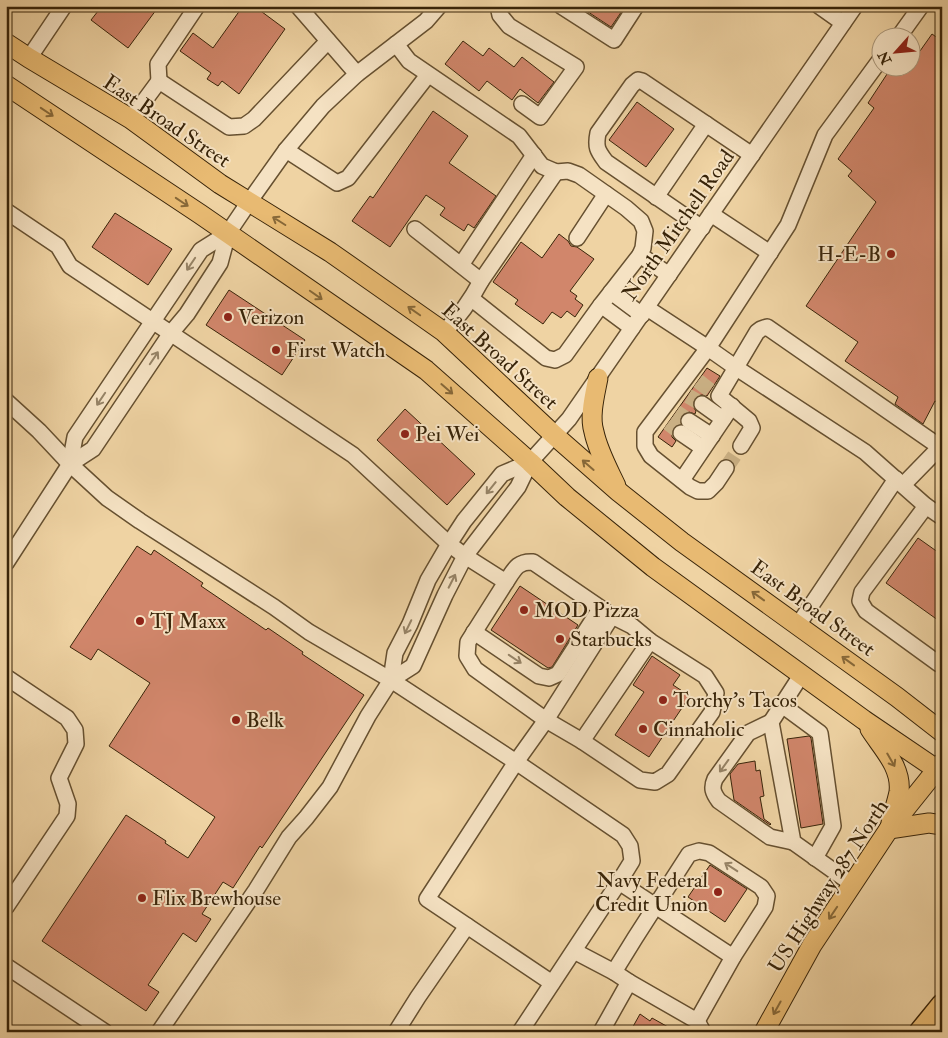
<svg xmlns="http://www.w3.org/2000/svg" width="948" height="1038" font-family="'IM FELL Double Pica',serif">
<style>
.building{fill:#d1866b;stroke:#382409}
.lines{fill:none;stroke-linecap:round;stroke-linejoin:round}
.minor-tunnel{stroke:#cab084;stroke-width:15;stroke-dasharray:15 8;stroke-linecap:butt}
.minor-casing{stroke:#665030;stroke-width:18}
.major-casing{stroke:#382409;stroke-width:21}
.highway-casing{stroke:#382409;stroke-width:24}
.minor{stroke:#f5e2c3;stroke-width:15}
.major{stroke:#e8ba72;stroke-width:19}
.highway{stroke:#e8ba72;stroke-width:21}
.oneway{stroke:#876838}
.oneway2{stroke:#968366}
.poi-dot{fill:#8f2418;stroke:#f5e2c3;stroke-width:2}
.labels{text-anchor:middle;stroke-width:4;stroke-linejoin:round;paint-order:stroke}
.street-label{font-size:21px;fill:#382409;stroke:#f5e2c3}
.poi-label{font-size:21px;fill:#382409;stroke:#f5e2c3;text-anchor:start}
</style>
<rect width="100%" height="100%" fill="#efd3a3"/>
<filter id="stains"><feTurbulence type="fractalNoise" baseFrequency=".004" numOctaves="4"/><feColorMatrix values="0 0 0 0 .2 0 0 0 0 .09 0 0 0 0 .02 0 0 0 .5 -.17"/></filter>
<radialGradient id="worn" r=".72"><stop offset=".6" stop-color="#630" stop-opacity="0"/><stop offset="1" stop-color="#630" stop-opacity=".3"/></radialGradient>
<g class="building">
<polygon points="102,6 159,6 128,48 91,20"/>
<polygon points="243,6 254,6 285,29 239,94 222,81 218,86 207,79 211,73 180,51 193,33 213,48"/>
<polygon points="579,6 622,6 624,8 611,27"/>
<polygon points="932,34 942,41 942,405 935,401 923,424 895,404 898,397 845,361 858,342 806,306 876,202 848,176 852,171 838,159 874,108 868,103 891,68 910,68 910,44 920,51"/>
<polygon points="463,41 483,56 489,48 514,67 522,57 554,82 538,103 520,89 512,100 487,81 479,91 445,64"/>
<polygon points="637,102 674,129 646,167 609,140"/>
<polygon points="433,111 468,136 449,163 496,196 474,228 468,224 464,231 440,215 445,208 426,195 390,247 352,221 370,196 373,198"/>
<polygon points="115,213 172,249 148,285 92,247"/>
<polygon points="559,234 568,241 571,246 577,247 594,259 570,291 577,296 575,299 583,305 575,317 567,311 561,318 552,312 543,324 515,304 518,300 493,282 521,242 542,258"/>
<polygon points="229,290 305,340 282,375 206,325"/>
<polygon points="707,368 720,376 707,396 703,395 699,395 694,399 693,404 694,408 696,411 695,414 689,412 684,413 681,416 680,420 680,424 677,425 674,427 672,432 672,437 676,441 672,447 658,437"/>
<polygon points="405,409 475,474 447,505 377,440"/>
<polygon points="918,538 942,555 942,623 886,583"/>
<polygon points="137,546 151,555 154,550 203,583 201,586 266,630 268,628 303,652 302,654 364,695 262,848 260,846 233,888 223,882 202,914 211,919 196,942 183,933 148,985 159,992 146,1011 42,941 126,815 166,841 165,843 188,858 215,817 109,746 150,683 98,649 91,660 70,647"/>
<polygon points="520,586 578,625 552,667 548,668 491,630"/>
<polygon points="652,656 680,675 673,685 690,696 649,757 615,735 644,692 633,685"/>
<polygon points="809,736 811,738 823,824 801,828 787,739"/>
<polygon points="755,761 756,771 760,770 764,796 760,797 764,819 771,824 770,825 734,800 730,774 738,764"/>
<polygon points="710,865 747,889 725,922 688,897"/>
<polygon points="640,1014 650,1021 652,1018 677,1032 630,1032"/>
</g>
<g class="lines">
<g class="minor-tunnel">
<polyline points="698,381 711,391"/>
<polyline points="688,396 702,404"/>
<polyline points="676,412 689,421"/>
<polyline points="668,423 681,433"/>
<polyline points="726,468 741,446"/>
</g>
<defs>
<g id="minor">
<polyline points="298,6 357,74"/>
<polyline points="498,6 500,15 509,26 576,67 540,117 522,104"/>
<polyline points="561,6 614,40 636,6"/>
<polyline points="819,6 843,23"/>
<polyline points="898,38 921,6"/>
<polyline points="396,44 409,61 519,136 542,166 556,172 568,171 579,175 626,208 641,221 645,231 643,248 640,255 669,275"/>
<polyline points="29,58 64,6"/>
<polyline points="159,81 158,64 197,6"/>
<polyline points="131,119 159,81 229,127 244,126 254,119 328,41"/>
<polyline points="286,150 337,183 348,178 428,75"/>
<polyline points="656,197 706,124"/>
<path d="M 6,211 L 58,246 L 70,266 L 353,455 L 449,544 L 465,556 L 506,582 C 514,570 517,561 533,562 L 612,616 L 546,720 L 516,762 L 427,899 L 552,983"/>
<polyline points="711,214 770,253"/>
<path d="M 702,228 L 606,162 C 598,151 595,148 598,133 L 632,85 L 638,80 L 642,81 L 752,155"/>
<polyline points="415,229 481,281"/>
<polyline points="577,238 606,194"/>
<polyline points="461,265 534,155"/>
<polyline points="611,292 642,315"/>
<polyline points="472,299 546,358 555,360 565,355 601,305 640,255"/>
<polyline points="601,305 632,328"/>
<polyline points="647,308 708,348 788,225 825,135 880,60"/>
<path d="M 444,332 C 459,317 471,300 481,281 L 556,172"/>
<polyline points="6,401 39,431 70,464 107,498 140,521 274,607 309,632 391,680 516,762 623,835 630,846 632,861 619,882 520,1032"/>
<polyline points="702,404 723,419"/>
<polyline points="689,421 712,436"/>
<polyline points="681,433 703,448"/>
<polyline points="741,446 752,428 749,421 719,396 757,332 761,329 767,327 940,447"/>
<polyline points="70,464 93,449 171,333 187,314 220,263 228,233 249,202 286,150 323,106 357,74 426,21 439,6"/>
<polyline points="726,468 716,483 708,491 698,491 690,487 651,456 645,446 645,432 708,348 735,367 865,452 926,506 942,517"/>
<polyline points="682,480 732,406"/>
<polyline points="903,485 942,445"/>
<polyline points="926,506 862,592 860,601 866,611 939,664 942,664"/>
<polyline points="6,563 70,464 75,437 153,321 201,250 228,233"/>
<polyline points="506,582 468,642 467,656 475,669 546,720 582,741 640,780 655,782 668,774 712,712 716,693 705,676 650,641 632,626 612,616"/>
<polyline points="798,625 896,479"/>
<polyline points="474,632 539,676 549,678 558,674 600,609"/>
<polyline points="802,674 771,722 793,842 852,884"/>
<polyline points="6,677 67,718 75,730 76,744 59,778 68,804 67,816 6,907"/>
<polyline points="391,680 395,653 410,624 428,580 449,544 464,521 502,474 530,462"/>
<polyline points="782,705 820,733 833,826 815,858"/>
<path d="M 771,722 L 748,733 L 715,779 C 711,788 713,793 719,801 L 770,837 L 793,842"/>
<polyline points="582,741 650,641"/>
<polyline points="574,951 614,972 629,982 601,1032"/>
<polyline points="6,966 105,1032"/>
<polyline points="614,972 635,938 689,854 699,851 709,853 761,887 767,896 765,907 733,957 619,882"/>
<polyline points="629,982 697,1021 702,1030 701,1032"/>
<polyline points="697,1021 733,957"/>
<polyline points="159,1032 256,890 289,837 306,818 330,787 368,716 391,680 413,666 445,595 465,556 518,487 530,462 569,419 855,6"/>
<polyline points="396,1032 418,997 467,926"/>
</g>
<g id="major">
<polyline points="6,43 29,58 131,119 220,184 330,252 444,332 554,435 619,492 682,542 897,697 942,732"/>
<polyline points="6,85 200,214 426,370 530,462 567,497 653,567 864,720 942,773"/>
<path d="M 598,378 C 595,394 589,416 594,432 C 598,451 608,469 616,486"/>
<path d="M 870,729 C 882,748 902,767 899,792 C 897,802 893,813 891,823"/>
<polyline points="889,829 929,823 942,825"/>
<polyline points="764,1032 812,945 889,829 942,763"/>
</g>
<polyline id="highway" points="920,1032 942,1005"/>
</defs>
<use href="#minor" class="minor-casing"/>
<use href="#major" class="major-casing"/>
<use href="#highway" class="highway-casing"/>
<use href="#minor" class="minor"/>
<use href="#major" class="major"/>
<use href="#highway" class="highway"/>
</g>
<defs><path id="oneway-shaft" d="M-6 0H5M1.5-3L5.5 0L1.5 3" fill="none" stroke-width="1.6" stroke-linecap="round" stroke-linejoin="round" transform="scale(1.25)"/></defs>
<g class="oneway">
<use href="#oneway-shaft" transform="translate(47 112) rotate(34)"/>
<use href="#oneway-shaft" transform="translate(182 202) rotate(34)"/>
<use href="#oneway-shaft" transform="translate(279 221) rotate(-148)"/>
<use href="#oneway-shaft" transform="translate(316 295) rotate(35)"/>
<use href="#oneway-shaft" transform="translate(414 311) rotate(-145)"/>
<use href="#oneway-shaft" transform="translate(447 389) rotate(41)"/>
<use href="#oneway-shaft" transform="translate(588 465) rotate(-139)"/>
<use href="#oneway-shaft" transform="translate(758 596) rotate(-144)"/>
<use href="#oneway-shaft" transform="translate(848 661) rotate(-144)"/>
<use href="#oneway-shaft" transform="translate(891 760) rotate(60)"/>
<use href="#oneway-shaft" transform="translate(833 913) rotate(124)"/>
<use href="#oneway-shaft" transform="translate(777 1008) rotate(119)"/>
</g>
<g class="oneway2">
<use href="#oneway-shaft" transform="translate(191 264) rotate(124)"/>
<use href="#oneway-shaft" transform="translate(154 358) rotate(-56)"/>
<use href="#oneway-shaft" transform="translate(101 399) rotate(124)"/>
<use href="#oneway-shaft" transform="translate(491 488) rotate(129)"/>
<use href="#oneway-shaft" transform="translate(452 581) rotate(-63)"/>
<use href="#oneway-shaft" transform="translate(408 627) rotate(116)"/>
<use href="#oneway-shaft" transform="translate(515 659) rotate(34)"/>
<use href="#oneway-shaft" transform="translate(724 766) rotate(126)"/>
<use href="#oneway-shaft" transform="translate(731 867) rotate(-147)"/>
</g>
<g class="poi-dot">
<circle cx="891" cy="254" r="5"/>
<circle cx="228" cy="317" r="5"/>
<circle cx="276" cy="350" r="5"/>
<circle cx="405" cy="434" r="5"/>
<circle cx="524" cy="610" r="5"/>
<circle cx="140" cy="621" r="5"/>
<circle cx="560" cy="639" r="5"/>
<circle cx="663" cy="700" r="5"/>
<circle cx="236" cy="720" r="5"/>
<circle cx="643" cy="729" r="5"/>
<circle cx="718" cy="892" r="5"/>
<circle cx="142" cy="898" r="5"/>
</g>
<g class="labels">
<g class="street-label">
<text transform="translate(167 121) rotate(34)" y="7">East Broad Street</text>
<text transform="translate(678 225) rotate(-55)" y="7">North Mitchell Road</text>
<text transform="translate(500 356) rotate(42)" y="7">East Broad Street</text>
<text transform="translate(813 608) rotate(36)" y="7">East Broad Street</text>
<text transform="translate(828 886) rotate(-57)" y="7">US Highway 287 North</text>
</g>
<g class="poi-label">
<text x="881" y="261" text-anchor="end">H-E-B</text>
<text x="238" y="324">Verizon</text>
<text x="286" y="357">First Watch</text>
<text x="415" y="441">Pei Wei</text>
<text x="534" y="617">MOD Pizza</text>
<text x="150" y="628">TJ Maxx</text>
<text x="570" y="646">Starbucks</text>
<text x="673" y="707">Torchy's Tacos</text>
<text x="246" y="727">Belk</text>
<text x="653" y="736">Cinnaholic</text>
<text x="708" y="887" text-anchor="end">Navy Federal<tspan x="708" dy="24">Credit Union</tspan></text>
<text x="152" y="905">Flix Brewhouse</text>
</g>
</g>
<rect width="948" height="1038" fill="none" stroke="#efd3a3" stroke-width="25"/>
<rect x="8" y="8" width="933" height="1023" fill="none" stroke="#382409" stroke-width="2.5"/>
<rect x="12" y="12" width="923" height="1013" fill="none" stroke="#382409"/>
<g transform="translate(896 52) rotate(243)"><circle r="24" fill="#f5e2c3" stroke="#a99679"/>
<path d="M0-4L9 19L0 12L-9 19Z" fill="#8f2418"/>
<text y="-8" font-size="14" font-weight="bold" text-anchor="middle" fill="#382409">N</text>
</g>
<rect width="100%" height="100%" filter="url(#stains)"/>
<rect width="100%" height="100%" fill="url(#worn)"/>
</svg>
